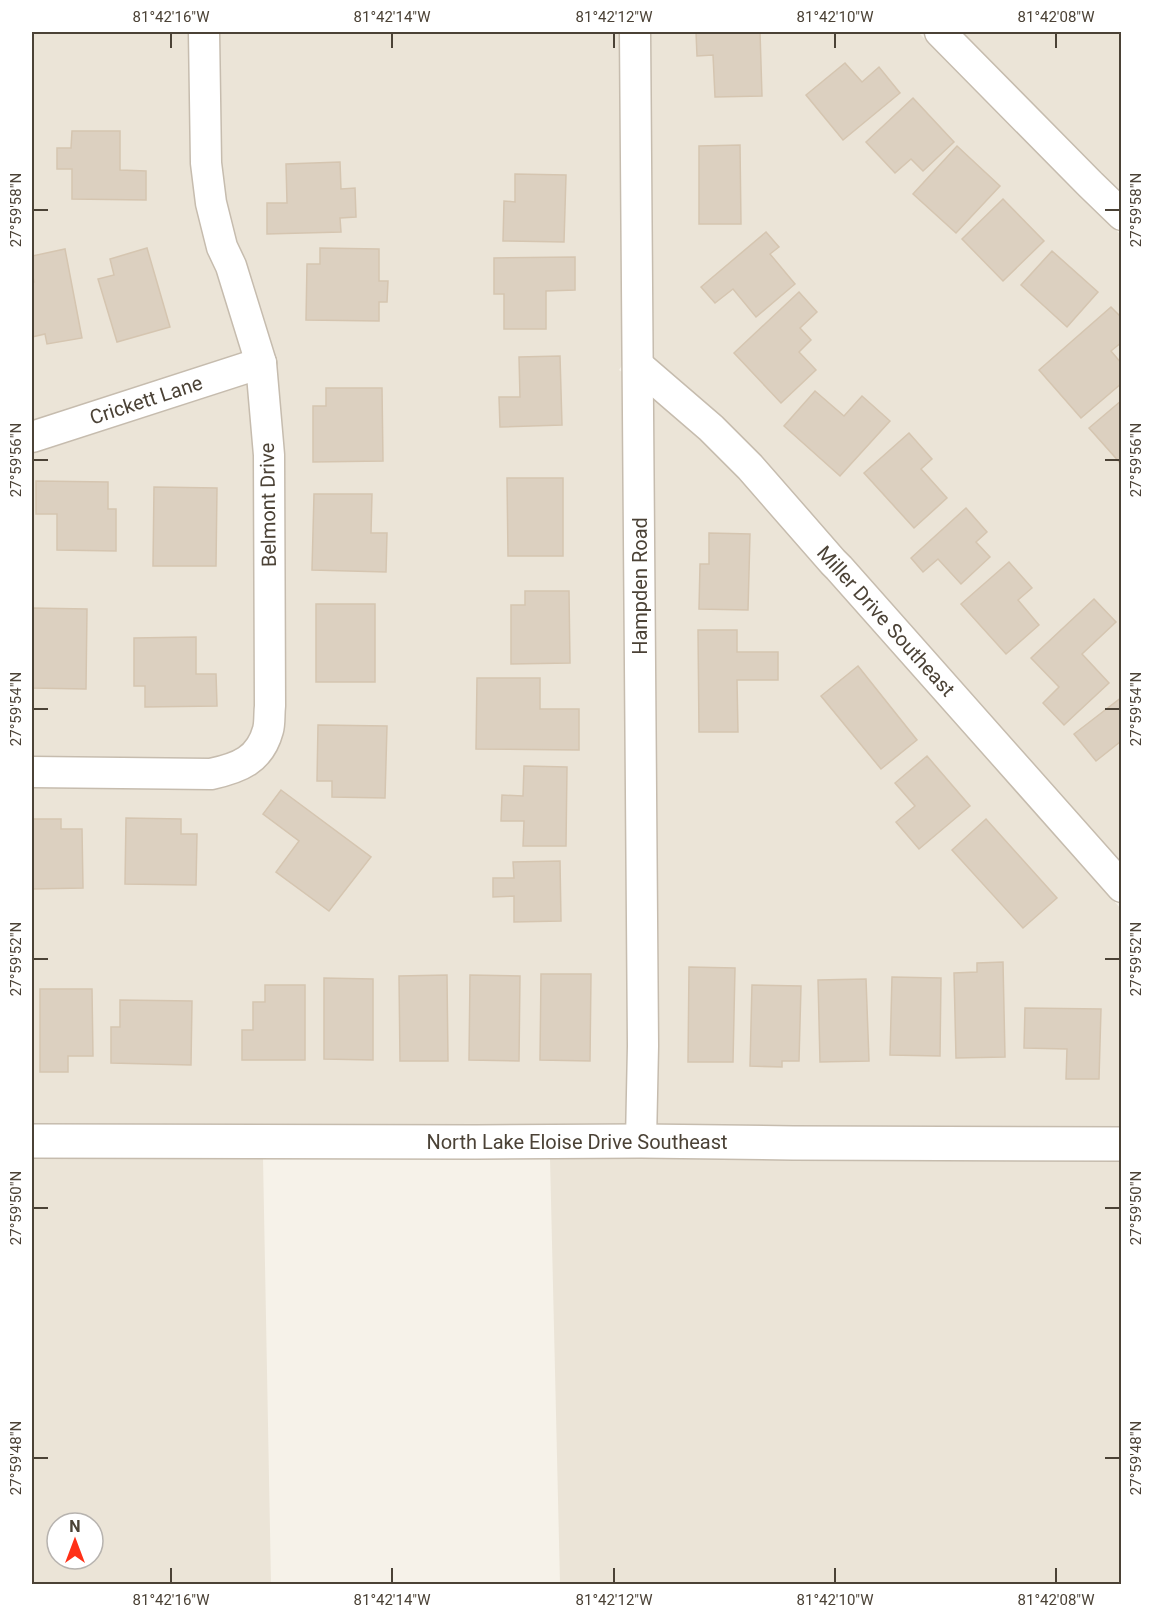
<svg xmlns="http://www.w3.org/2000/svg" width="1153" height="1616" font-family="Roboto,sans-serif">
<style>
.residential{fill:#ebe4d7;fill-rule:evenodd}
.building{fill:#dcd0c0;stroke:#d5c5b0;stroke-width:1.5}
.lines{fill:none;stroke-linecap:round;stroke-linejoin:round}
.minor-casing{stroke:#c6bcae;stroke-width:33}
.tertiary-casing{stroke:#c6bcae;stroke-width:36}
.minor{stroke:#fff;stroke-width:30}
.tertiary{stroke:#fff;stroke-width:33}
.ticks{fill:none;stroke:#4b4236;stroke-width:2}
.labels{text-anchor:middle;stroke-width:5;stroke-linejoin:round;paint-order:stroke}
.street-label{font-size:20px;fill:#4b4236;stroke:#fff}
.neatline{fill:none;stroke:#4b4236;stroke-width:2}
.ticks-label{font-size:15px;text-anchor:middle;fill:#4b4236}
</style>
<rect width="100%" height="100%" fill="#f6f2e9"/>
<g class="residential">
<polygon points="32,32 190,32 218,273 243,353 32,421"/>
<polygon points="218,32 621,32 625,361 619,370 625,374 629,1046 628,1125 476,1127 32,1126 32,788 211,789 232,785 253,776 269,761 276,375 278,374 271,344 236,241 224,199 220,162"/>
<polygon points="649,32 918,32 1080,196 1121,235 1121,865 849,556 842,551 760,457 719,415 653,358"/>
<polygon points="961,32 1121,32 1121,194 1099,173"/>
<polygon points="249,384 255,456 256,705 254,726 248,740 241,748 224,755 210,758 32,756 32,454"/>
<polygon points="653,398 702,440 741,479 823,573 830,580 1121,909 1121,1128 656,1126 657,1046"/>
<path d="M 32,1157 L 263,1158 L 271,1584 L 32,1584 ZM 57,1523 L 93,1523 L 93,1559 L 57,1559 Z"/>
<polygon points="641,1157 1121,1159 1121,1584 560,1584 550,1158"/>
</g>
<g class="building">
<polygon points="696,32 760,32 762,96 715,97 713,55 697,56"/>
<polygon points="845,63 862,82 879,67 900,93 843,140 806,95"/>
<polygon points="913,98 954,142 923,171 911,159 895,173 866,142"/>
<polygon points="72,131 120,131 120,170 146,171 146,200 72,199 72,169 57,169 57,148 71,148"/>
<polygon points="740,145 741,224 699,224 699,146"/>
<polygon points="957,146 1000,186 956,233 913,194"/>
<polygon points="340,162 341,189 355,188 356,217 340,218 341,232 267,234 267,203 287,203 286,164"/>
<polygon points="515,174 566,175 564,242 503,241 504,201 515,202"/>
<polygon points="1003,199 1044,241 1003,281 962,239"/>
<polygon points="766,232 779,247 770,254 795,284 756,317 733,289 715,303 701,287"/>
<polygon points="147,248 170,327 117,342 98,279 114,275 110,259"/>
<polygon points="320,248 379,249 379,281 388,281 387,302 379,302 379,321 306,320 307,264 320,264"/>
<polygon points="65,249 82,338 47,344 45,334 32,337 32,282 34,282 32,271 32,256"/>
<polygon points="1052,251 1098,292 1067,327 1021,285"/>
<polygon points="575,257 575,290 546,291 546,329 504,329 504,294 494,294 494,258"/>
<polygon points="799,292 817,312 800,328 811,340 799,352 816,370 781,403 734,353"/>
<polygon points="1111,307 1122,318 1122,342 1111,351 1122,364 1122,383 1081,418 1039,370"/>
<polygon points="560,356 562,425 500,427 499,397 520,397 519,357"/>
<polygon points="326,388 382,388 383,461 313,462 313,406 326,406"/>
<polygon points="815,391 844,416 862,396 890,421 840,476 784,426"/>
<polygon points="1122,400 1122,465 1089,428"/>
<polygon points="909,433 932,459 921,469 947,498 914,528 864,473"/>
<polygon points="507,478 563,478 563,556 508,556"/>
<polygon points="36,481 108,482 108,509 116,509 116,551 57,550 57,514 36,514"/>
<polygon points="154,487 217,488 216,566 153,566"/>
<polygon points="314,494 372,494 371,533 387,533 386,572 312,570"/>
<polygon points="966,508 987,532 976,542 990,557 961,584 938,559 923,572 911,558"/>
<polygon points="709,533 750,534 748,610 699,609 700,564 709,564"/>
<polygon points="1009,562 1032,588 1018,600 1039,625 1006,654 961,604"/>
<polygon points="525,591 569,591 570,663 511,664 511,605 525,605"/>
<polygon points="1094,599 1116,622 1082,654 1109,683 1064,725 1043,703 1059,687 1031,658"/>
<rect x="316" y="604" width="59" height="78"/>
<polygon points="32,608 87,609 86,689 32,688"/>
<polygon points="698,630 737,630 737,652 778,652 778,680 737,680 738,732 699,732"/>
<polygon points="196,637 196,674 216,674 217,706 145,707 145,686 134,686 134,638"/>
<polygon points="858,666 917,740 881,769 821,696"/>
<polygon points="477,678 540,678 540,709 579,709 579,750 476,749"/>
<polygon points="1122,697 1122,744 1120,742 1096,761 1074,734"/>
<polygon points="318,725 387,726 385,798 332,797 332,781 317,781"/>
<polygon points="927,756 970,806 919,849 896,822 915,806 895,783"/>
<polygon points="524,766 567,767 566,846 523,846 524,821 501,821 502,795 523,796"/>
<polygon points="281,790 371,857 329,911 276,872 299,841 263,814"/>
<polygon points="126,818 181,819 181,834 197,834 196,885 125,884"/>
<polygon points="32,819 61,819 61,829 82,829 83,888 32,889"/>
<polygon points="986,819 1057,898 1023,928 952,850"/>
<polygon points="560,861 561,921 514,922 514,896 493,897 493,878 514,878 513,862"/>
<polygon points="1003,962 1005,1057 956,1058 954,973 977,972 977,963"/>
<polygon points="689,967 735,968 733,1062 688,1062"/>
<polygon points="541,974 591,974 590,1061 540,1060"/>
<polygon points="447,975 448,1061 400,1061 399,976"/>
<polygon points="470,975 520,976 519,1061 469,1060"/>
<polygon points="892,977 941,978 940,1056 890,1055"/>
<polygon points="324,978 373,979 373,1060 324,1059"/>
<polygon points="866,979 869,1061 820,1062 818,980"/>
<polygon points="265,985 305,985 305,1060 242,1060 242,1030 253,1030 253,1002 265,1002"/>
<polygon points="752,985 801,986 799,1061 782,1061 782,1067 750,1066"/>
<polygon points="40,989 92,989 93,1056 68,1056 68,1072 40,1072"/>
<polygon points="120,1000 192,1001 191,1065 111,1063 111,1027 120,1027"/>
<polygon points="1025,1008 1101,1009 1099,1079 1066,1079 1067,1049 1024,1048"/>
</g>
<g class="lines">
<defs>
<g id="minor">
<polyline points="635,32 643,1046 641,1141"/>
<polyline points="940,32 1090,184 1122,215"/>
<polyline points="639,366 711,428 750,467 833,562 839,568 1122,887"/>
<polyline points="32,437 261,363"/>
<path d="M 32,772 L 211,774 C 239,768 260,760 268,730 C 270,723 269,714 270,706 L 269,455 L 261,363 L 231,266 L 222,247 L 211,203 L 206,163 L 204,32"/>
</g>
<polyline id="tertiary" points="32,1141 476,1142 641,1141 793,1143 1122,1144"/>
</defs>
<use href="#minor" class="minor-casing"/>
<use href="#tertiary" class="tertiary-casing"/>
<use href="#minor" class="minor"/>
<use href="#tertiary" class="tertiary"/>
</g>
<path class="ticks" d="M 171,33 L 171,48M 392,33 L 392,48M 614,33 L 614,48M 835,33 L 835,48M 1056,33 L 1056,48M 33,210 L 48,210M 1105,210 L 1120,210M 33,460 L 48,460M 1105,460 L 1120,460M 33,709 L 48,709M 1105,709 L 1120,709M 33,959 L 48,959M 1105,959 L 1120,959M 33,1208 L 48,1208M 1105,1208 L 1120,1208M 33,1458 L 48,1458M 1105,1458 L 1120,1458M 171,1568 L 171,1583M 392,1568 L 392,1583M 614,1568 L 614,1583M 835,1568 L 835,1583M 1056,1568 L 1056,1583"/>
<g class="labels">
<g class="street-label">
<text transform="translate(146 400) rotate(-18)" y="7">Crickett Lane</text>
<text transform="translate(268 505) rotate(-91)" y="7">Belmont Drive</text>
<text transform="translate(640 586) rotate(-90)" y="7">Hampden Road</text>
<text transform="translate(886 621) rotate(48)" y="7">Miller Drive Southeast</text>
<text x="577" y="1149">North Lake Eloise Drive Southeast</text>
</g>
</g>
<rect width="1153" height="1616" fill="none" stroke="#ffffff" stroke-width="66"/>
<g transform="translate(75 1541)"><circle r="28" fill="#ffffff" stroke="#b7b3af" stroke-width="1.5"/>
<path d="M0-4.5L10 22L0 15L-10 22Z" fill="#ff3017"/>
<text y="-9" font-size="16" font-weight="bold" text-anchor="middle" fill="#4b4236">N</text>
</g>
<rect x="33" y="33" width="1087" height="1550" class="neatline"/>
<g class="ticks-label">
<text x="171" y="22">81°42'16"W</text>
<text x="392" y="22">81°42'14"W</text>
<text x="614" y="22">81°42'12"W</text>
<text x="835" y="22">81°42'10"W</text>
<text x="1056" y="22">81°42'08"W</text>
<text transform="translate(16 210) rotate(-90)" y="5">27°59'58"N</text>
<text transform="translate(1136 210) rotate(-90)" y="5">27°59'58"N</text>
<text transform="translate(16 460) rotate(-90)" y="5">27°59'56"N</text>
<text transform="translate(1136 460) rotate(-90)" y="5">27°59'56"N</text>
<text transform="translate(16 709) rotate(-90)" y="5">27°59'54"N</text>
<text transform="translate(1136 709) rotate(-90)" y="5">27°59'54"N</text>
<text transform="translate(16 959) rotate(-90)" y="5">27°59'52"N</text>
<text transform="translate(1136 959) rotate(-90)" y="5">27°59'52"N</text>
<text transform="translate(16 1208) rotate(-90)" y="5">27°59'50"N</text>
<text transform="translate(1136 1208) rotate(-90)" y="5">27°59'50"N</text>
<text transform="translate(16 1458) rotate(-90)" y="5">27°59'48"N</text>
<text transform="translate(1136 1458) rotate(-90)" y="5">27°59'48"N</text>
<text x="171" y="1605">81°42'16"W</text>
<text x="392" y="1605">81°42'14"W</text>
<text x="614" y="1605">81°42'12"W</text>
<text x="835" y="1605">81°42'10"W</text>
<text x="1056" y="1605">81°42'08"W</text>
</g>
</svg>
